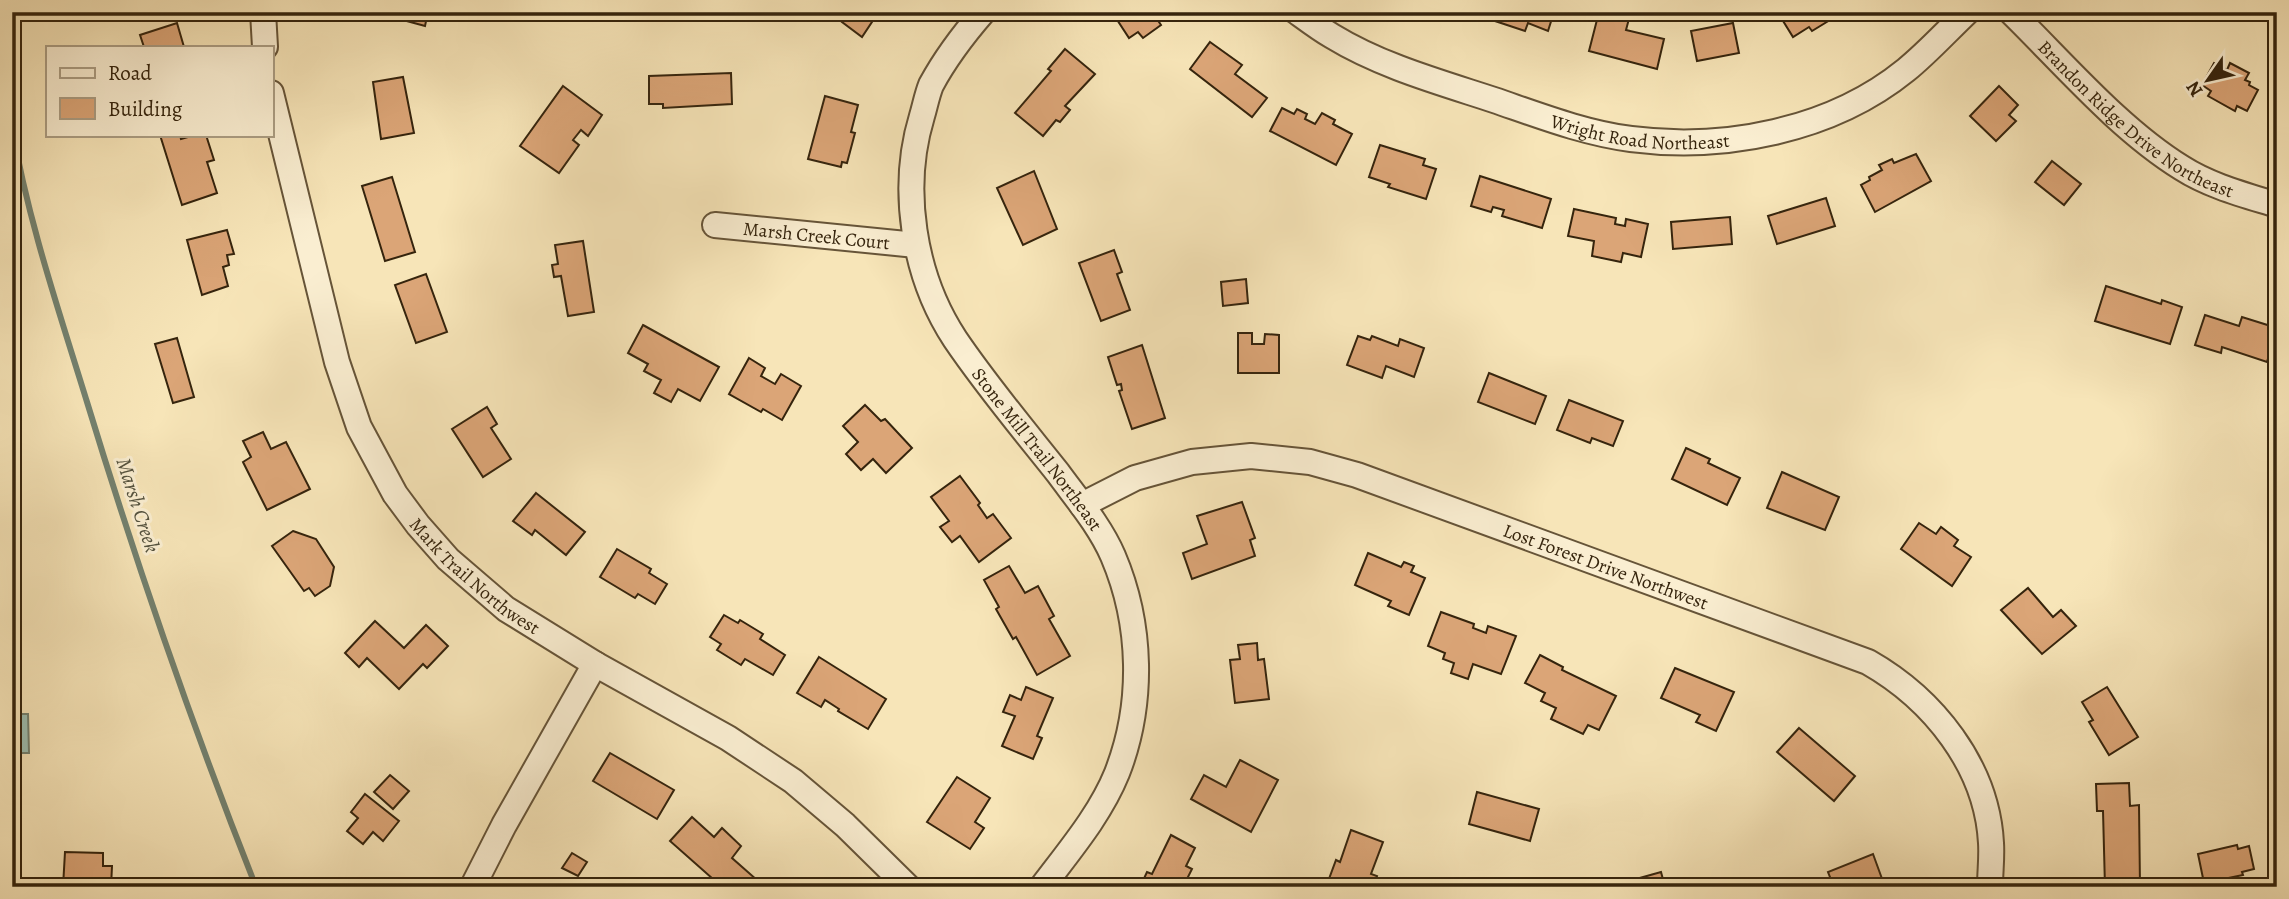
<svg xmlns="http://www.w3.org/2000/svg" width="2289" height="899" font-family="Alegreya,serif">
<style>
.water{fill:#9dbfb1;stroke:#73816f;stroke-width:2}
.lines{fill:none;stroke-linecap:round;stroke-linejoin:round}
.stream{stroke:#73816f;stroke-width:6}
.building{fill:#dba577;stroke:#35240d;stroke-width:2}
.minor-casing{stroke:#665438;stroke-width:28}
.minor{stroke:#faeed1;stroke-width:24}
.labels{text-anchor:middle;stroke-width:6;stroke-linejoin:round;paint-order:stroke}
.street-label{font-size:19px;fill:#35240d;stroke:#faeed1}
.water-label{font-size:21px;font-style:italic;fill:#54523e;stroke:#faeed1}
</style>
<rect width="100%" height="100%" fill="#f7e5b8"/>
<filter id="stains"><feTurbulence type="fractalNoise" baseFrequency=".00286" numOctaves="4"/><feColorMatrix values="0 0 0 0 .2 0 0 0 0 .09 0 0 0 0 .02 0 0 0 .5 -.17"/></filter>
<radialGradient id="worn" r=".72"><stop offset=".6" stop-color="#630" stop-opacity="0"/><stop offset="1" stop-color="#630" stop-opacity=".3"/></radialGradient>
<polygon class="water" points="12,714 28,714 29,753 12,753"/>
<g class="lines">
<path class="stream" d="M 12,127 C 28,221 59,311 87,402 C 137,566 193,728 256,887"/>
</g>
<g class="building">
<polygon points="394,12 428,12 425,26 392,17"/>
<polygon points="849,12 887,12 882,20 876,16 862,37 842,22"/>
<polygon points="1112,12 1167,12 1157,19 1161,25 1143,38 1138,32 1129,38"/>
<polygon points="1488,12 1554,12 1548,31 1528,23 1525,31 1486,18"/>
<polygon points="1599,12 1619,12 1630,15 1626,30 1664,39 1657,69 1589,51"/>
<polygon points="1786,12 1843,12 1812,31 1809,27 1793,37 1780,16"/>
<polygon points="177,23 184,47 144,47 140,35"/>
<polygon points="1733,23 1739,53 1697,61 1691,31"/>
<polygon points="1210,42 1242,65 1235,74 1267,98 1252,117 1190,69"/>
<polygon points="1065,49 1095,74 1065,106 1070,110 1060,122 1056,120 1043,136 1015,113 1051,71 1048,69"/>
<polygon points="2214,63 2227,70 2230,63 2249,73 2245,80 2250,82 2249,85 2258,90 2247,111 2237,106 2235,111 2208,96 2211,91 2202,85"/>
<polygon points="731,73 732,104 663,108 663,104 649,104 649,76"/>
<polygon points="403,77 414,133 381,139 373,82"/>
<polygon points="563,86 602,115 588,136 581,130 573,140 579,145 559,173 520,146"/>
<polygon points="1999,86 2018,105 2009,115 2016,121 1996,141 1970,116"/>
<polygon points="825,96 858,105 851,132 855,133 847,163 842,162 841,167 808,159"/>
<polygon points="1282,108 1294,114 1297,109 1307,114 1305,119 1315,124 1322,113 1335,120 1333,124 1352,134 1336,165 1270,131"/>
<polygon points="160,135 180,135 181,139 195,135 206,135 214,160 207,162 217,193 182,205"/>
<polygon points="1380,145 1425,159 1423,165 1436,169 1426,199 1388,187 1390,184 1369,177"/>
<polygon points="1916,154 1931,181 1875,212 1861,185 1870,180 1869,177 1882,170 1879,165 1892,159 1894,163"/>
<polygon points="2052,161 2081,184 2064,205 2035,182"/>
<polygon points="1034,171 1057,229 1023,245 997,188"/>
<polygon points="1480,176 1551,199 1542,228 1502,216 1504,210 1493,207 1491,212 1471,206"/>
<polygon points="392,177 415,252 385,261 362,186"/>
<polygon points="1826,198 1835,226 1777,244 1768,216"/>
<polygon points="1574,209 1616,218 1615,224 1625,226 1626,219 1648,224 1641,257 1623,253 1621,262 1592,256 1594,241 1568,236"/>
<polygon points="1730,217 1732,244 1673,249 1671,222"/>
<polygon points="227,230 234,254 227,255 229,265 223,267 228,286 202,295 187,240"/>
<polygon points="583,241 594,312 568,316 561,276 554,277 552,265 558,264 555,245"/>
<polygon points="1114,250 1122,272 1117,274 1130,310 1101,321 1079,263"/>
<polygon points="426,274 447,332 416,343 395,285"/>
<polygon points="1246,279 1248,303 1223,306 1221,282"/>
<polygon points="2106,286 2161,304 2162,300 2182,307 2170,344 2095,321"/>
<polygon points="2205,315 2239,326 2242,317 2277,328 2267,362 2222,347 2221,353 2195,345"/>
<polygon points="643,325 719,367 700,401 678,389 671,402 654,393 661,380 644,371 648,364 628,353"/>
<polygon points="1238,333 1252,333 1252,344 1264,344 1265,334 1279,335 1279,373 1238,373"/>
<polygon points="1358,336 1370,340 1372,336 1398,346 1400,339 1424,348 1414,377 1386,366 1382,378 1347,365"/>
<polygon points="177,338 194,397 173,403 155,344"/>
<polygon points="1142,345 1165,418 1132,429 1119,391 1122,390 1121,384 1117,385 1108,357"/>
<polygon points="749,358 765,368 761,376 775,384 781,374 801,386 782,420 763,409 761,412 729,394"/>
<polygon points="1489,373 1546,396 1535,424 1478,402"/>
<polygon points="1569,400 1623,421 1613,446 1592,438 1590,443 1557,430"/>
<polygon points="865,405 881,421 885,419 912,448 886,473 873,459 861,470 846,454 858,442 843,426"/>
<polygon points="487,407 497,424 491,428 511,459 483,477 452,429"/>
<polygon points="263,432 271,449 286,442 310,489 267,510 243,462 251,457 243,441"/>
<polygon points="1686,448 1710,459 1708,463 1740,478 1727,505 1672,479"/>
<polygon points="1782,472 1839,497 1825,530 1767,508"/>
<polygon points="960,476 980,503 978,505 987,518 993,514 1011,538 979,562 960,536 952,542 940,527 949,521 931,497"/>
<polygon points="536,493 585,532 566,555 535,530 532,535 513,521"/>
<polygon points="1242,502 1255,538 1250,540 1255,556 1192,579 1183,553 1207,544 1197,516"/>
<polygon points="1919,523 1936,534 1941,527 1958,540 1954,546 1971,557 1952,586 1901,549"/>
<polygon points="293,531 316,539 334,567 330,586 315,596 309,588 304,591 272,546"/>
<polygon points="617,549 651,569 649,573 667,584 655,604 638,594 635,598 600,577"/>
<polygon points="1368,553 1401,567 1404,562 1414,566 1411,572 1425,578 1409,615 1388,606 1391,601 1355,585"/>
<polygon points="1009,566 1025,593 1038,586 1054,616 1049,619 1070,656 1037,675 1016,637 1013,639 996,609 999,607 984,580"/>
<polygon points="2028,588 2053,617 2061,610 2076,626 2042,654 2001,610"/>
<polygon points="1441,612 1474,624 1473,628 1486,633 1488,626 1516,636 1501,674 1473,664 1468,679 1451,673 1454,663 1443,659 1445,653 1428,646"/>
<polygon points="724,615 738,623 740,620 763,634 760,639 785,655 773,675 745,659 741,665 717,650 721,644 710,637"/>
<polygon points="375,621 404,648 426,625 448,646 427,668 423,664 399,689 367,658 359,667 345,653"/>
<polygon points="1257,643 1258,660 1264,659 1269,699 1235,703 1230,660 1240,659 1238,645"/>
<polygon points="1540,655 1563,667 1562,670 1616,696 1599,730 1588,725 1583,734 1551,719 1556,708 1541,701 1545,693 1525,683"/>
<polygon points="819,657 886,699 868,729 838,711 839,709 825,700 821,707 797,693"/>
<polygon points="1675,668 1734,692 1716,731 1696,722 1700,715 1661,698"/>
<polygon points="1026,687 1053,698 1037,736 1042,738 1033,759 1002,746 1015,716 1003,712 1010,695 1021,700"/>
<polygon points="2107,687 2138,737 2109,755 2089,722 2093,720 2082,702"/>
<polygon points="1799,728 1855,776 1834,801 1777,752"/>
<polygon points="610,753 674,790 657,819 593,781"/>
<polygon points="1240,760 1278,780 1251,832 1191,799 1204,775 1226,787"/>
<polygon points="390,775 409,791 393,809 374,792"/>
<polygon points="957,777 990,798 975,822 984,828 970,849 927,822"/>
<polygon points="2129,783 2130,806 2139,805 2140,886 2105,887 2103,811 2097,811 2096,784"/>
<polygon points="1477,792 1539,809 1530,841 1469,824"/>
<polygon points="365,794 399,821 383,841 373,832 363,844 347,831 358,818 351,812"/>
<polygon points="692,817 714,837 722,828 741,846 732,858 757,880 751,887 722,887 670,841"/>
<polygon points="1351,830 1383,842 1371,874 1377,876 1373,887 1326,887 1336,860 1340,862"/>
<polygon points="1171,835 1195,848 1186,866 1192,869 1183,887 1140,887 1147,872 1152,874"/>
<polygon points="2237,845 2238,849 2249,846 2254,869 2242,872 2243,875 2204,883 2198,854"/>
<polygon points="65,852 103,853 103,866 112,866 111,887 63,887"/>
<polygon points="572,853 587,862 578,876 562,868"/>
<polygon points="1873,854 1885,887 1834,887 1828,872"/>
<polygon points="1661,872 1665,887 1631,887 1629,881"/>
</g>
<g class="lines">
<defs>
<g id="minor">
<polyline points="263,12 265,47"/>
<path id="s1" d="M 983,12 C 963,35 945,59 931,85 C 927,95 925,106 922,116 C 900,188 913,275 955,339 C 986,385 1023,429 1058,473 C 1077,499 1100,526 1113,556 C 1142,624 1144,704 1117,773 C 1100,815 1069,851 1042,887"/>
<path id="s2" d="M 1297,12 C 1308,20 1320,29 1332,36 C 1381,66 1439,82 1494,100 C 1538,115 1584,133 1631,139 C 1724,151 1831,131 1906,70 C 1927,53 1947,31 1967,12"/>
<path id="s3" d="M 2011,12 C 2064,64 2119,129 2182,168 C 2210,186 2245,195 2277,205"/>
<path id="s4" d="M 271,93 L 337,362 L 359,427 L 395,494 L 418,525 L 448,559 L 506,609 L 595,664 L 728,738 L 793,781 L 845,825 L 908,887"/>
<path id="s5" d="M 715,225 L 916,245"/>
<path id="s6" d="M 1082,505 L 1135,478 L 1192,462 L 1251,456 L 1310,462 L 1357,475 L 1868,662 C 1933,699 1987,766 1991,843 C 1992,858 1990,872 1990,887"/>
<polyline points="474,884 504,825 595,664"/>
</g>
</defs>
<use href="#minor" class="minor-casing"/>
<use href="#minor" class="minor"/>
</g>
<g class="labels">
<g class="street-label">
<text dy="7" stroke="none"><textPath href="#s3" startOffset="166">Brandon Ridge Drive Northeast</textPath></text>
<text dy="7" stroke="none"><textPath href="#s2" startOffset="368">Wright Road Northeast</textPath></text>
<text dy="7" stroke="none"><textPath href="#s5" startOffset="102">Marsh Creek Court</textPath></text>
<text dy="7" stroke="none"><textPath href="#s1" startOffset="492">Stone Mill Trail Northeast</textPath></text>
<text dy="7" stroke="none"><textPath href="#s6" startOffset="551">Lost Forest Drive Northwest</textPath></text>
<text dy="7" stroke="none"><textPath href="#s4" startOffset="537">Mark Trail Northwest</textPath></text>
</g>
<g class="water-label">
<text transform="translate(138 505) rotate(72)" y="7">Marsh Creek</text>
</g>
</g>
<rect width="2289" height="899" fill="none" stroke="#f7e5b8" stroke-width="42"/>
<rect x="14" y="14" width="2261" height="871" fill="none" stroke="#35240d" stroke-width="3.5"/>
<rect x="21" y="21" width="2247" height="857" fill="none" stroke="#35240d" stroke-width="2"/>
<rect x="46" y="46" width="228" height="91" fill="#faeed1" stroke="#ab9d83" stroke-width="2"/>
<rect x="60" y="68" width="35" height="10" fill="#faeed1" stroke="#ab9d83" stroke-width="2"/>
<text x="108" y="80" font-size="21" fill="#35240d">Road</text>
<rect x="60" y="98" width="35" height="21" fill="#dba577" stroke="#ab9d83" stroke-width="2"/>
<text x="108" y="116" font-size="21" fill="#35240d">Building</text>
<g transform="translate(2208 80) rotate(236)" stroke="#faeed1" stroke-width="5" paint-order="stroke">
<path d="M0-5L12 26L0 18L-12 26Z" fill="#35240d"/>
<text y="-10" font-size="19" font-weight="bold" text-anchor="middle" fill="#35240d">N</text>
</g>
<rect width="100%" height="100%" filter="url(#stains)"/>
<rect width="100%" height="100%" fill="url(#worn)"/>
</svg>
